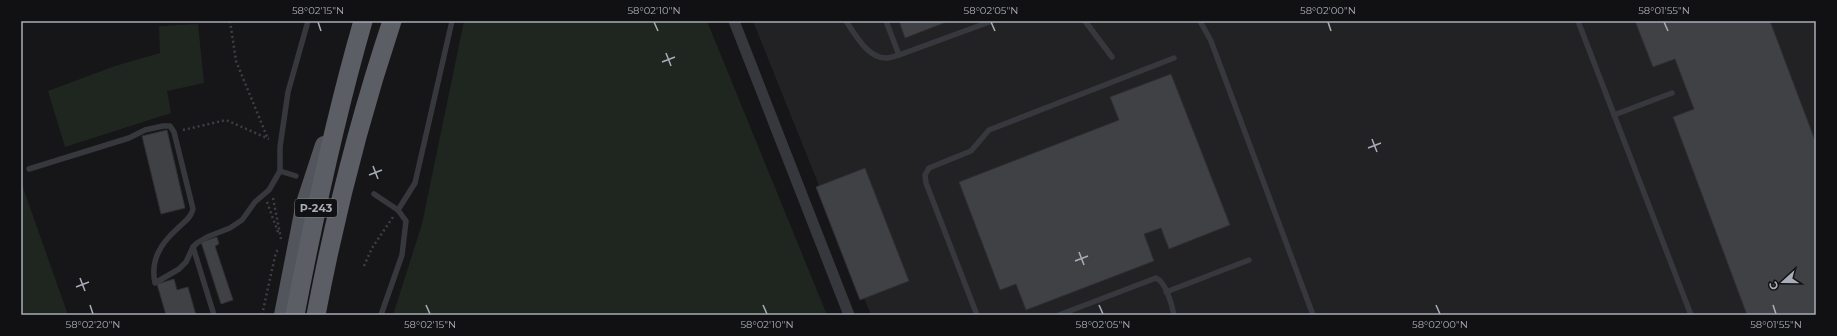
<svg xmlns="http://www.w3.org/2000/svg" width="1837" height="336" font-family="Montserrat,sans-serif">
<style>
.built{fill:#222225}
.green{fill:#1e261f}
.building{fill:#404145;stroke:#303034}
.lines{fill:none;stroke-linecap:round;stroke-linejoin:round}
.path{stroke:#3d3f44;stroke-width:2.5;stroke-dasharray:2 3;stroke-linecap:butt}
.service{stroke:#37383d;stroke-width:5.5}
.minor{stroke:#37383d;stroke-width:11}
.primary{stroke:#53555c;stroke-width:18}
.trunk{stroke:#5b5e65;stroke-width:19}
.ticks{fill:none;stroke:#a8adb8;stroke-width:1.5}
.labels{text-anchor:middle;stroke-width:3.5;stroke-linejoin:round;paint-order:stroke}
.shield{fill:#111113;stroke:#7b7e86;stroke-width:1}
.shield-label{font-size:11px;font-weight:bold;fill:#a8adb8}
.neatline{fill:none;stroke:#a8adb8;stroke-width:1.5}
.ticks-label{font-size:10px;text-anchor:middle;fill:#a8adb8}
</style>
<rect width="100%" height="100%" fill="#161618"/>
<polygon class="built" points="753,21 1816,21 1816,315 871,315"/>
<g class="green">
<polygon points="464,21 707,21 827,315 393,315 422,224"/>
<polygon points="198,24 204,83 167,91 171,113 65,147 48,91 115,66 160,53 159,26"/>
<polygon points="21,182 68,315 21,315"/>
</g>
<g class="building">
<polygon points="899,21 949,21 905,38"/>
<polygon points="1635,21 1770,21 1816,143 1816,315 1747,315 1673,117 1694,109 1675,59 1653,67"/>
<polygon points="1171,74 1230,225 1169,249 1161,228 1144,234 1154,261 1026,310 1016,284 1000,290 959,182 1119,120 1110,97"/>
<polygon points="167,130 185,208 161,214 142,136"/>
<polygon points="865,168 909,281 860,300 816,187"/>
<polygon points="217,237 219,244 215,246 233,300 221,304 201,242"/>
<polygon points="174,279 177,290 188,287 196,315 166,315 157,284"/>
</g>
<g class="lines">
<g class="path">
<polyline points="230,21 236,61 268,139"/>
<polyline points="183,130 226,120 269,139"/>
<polyline points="273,198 281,239"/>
<polyline points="267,202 279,235"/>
<polyline points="364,266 372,248 393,217"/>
<polyline points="262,315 276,252 279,249"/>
</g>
<g class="service">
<path d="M 846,21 C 855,34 868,59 887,58 C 891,58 895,56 899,55 L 992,21"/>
<polyline points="886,21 899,55"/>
<polyline points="1085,21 1112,57"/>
<polyline points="1200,21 1211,41 1313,315"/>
<polyline points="1578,21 1691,315"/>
<polyline points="1614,115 1672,93"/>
<path d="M 29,169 L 129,138 L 145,130 L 163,126 L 170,126 L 174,132 L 193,209 C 191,218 184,222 178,228 C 161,243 150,260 155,283 L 179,269 L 186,262 L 193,247 L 197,243 L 207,237 L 230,228 L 242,220 L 255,202 L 269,190 L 280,171 L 280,147 L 288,92 L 308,21"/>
<polyline points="280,171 296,176"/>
<polyline points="374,194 398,210 406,221 402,255 381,315"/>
<polyline points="398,210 415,183 452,21"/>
<polyline points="193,247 214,315"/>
<polyline points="1166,292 1249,260"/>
<polyline points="977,315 926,183 925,175 929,168 971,151 989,130 1174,58"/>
<path d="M 1059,315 L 1156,278 C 1166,282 1172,305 1174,315"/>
</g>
<polyline class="minor" points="734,21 849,315"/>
<polyline class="primary" points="283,315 305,203 324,145"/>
<g class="trunk">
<path d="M 295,315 C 314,216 335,118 363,21"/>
<path d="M 316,315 C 335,215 360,117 392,21"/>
</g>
</g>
<path class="ticks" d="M 318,22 L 321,31M 654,22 L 658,31M 991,22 L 995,31M 1328,22 L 1331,31M 1664,22 L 1668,31M 666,53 L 671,66M 662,62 L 675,57M 1372,139 L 1377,152M 1368,148 L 1381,143M 373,166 L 378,179M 369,175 L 382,170M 1079,252 L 1084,265M 1075,261 L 1088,256M 80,278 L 85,291M 76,287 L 89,282M 90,305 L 93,314M 426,305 L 430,314M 763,305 L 767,314M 1099,305 L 1103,314M 1436,305 L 1440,314M 1773,305 L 1776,314"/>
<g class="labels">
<rect class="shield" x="295" y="199" width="42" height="18" rx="3"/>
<g class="shield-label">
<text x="316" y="212">Р-243</text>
</g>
</g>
<rect width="1837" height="336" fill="none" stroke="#111113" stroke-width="44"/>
<g transform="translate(1783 282) rotate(249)" stroke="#111113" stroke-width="3" paint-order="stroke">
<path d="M0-3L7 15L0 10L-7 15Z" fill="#a8adb8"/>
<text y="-6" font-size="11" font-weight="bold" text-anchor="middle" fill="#a8adb8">С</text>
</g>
<rect x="22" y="22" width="1793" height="292" class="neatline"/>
<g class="ticks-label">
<text x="318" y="14">58°02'15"N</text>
<text x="654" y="14">58°02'10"N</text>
<text x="991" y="14">58°02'05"N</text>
<text x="1328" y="14">58°02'00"N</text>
<text x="1664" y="14">58°01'55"N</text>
<text x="93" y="328">58°02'20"N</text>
<text x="430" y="328">58°02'15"N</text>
<text x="767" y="328">58°02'10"N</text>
<text x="1103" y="328">58°02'05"N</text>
<text x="1440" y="328">58°02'00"N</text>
<text x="1776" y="328">58°01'55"N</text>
</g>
</svg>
